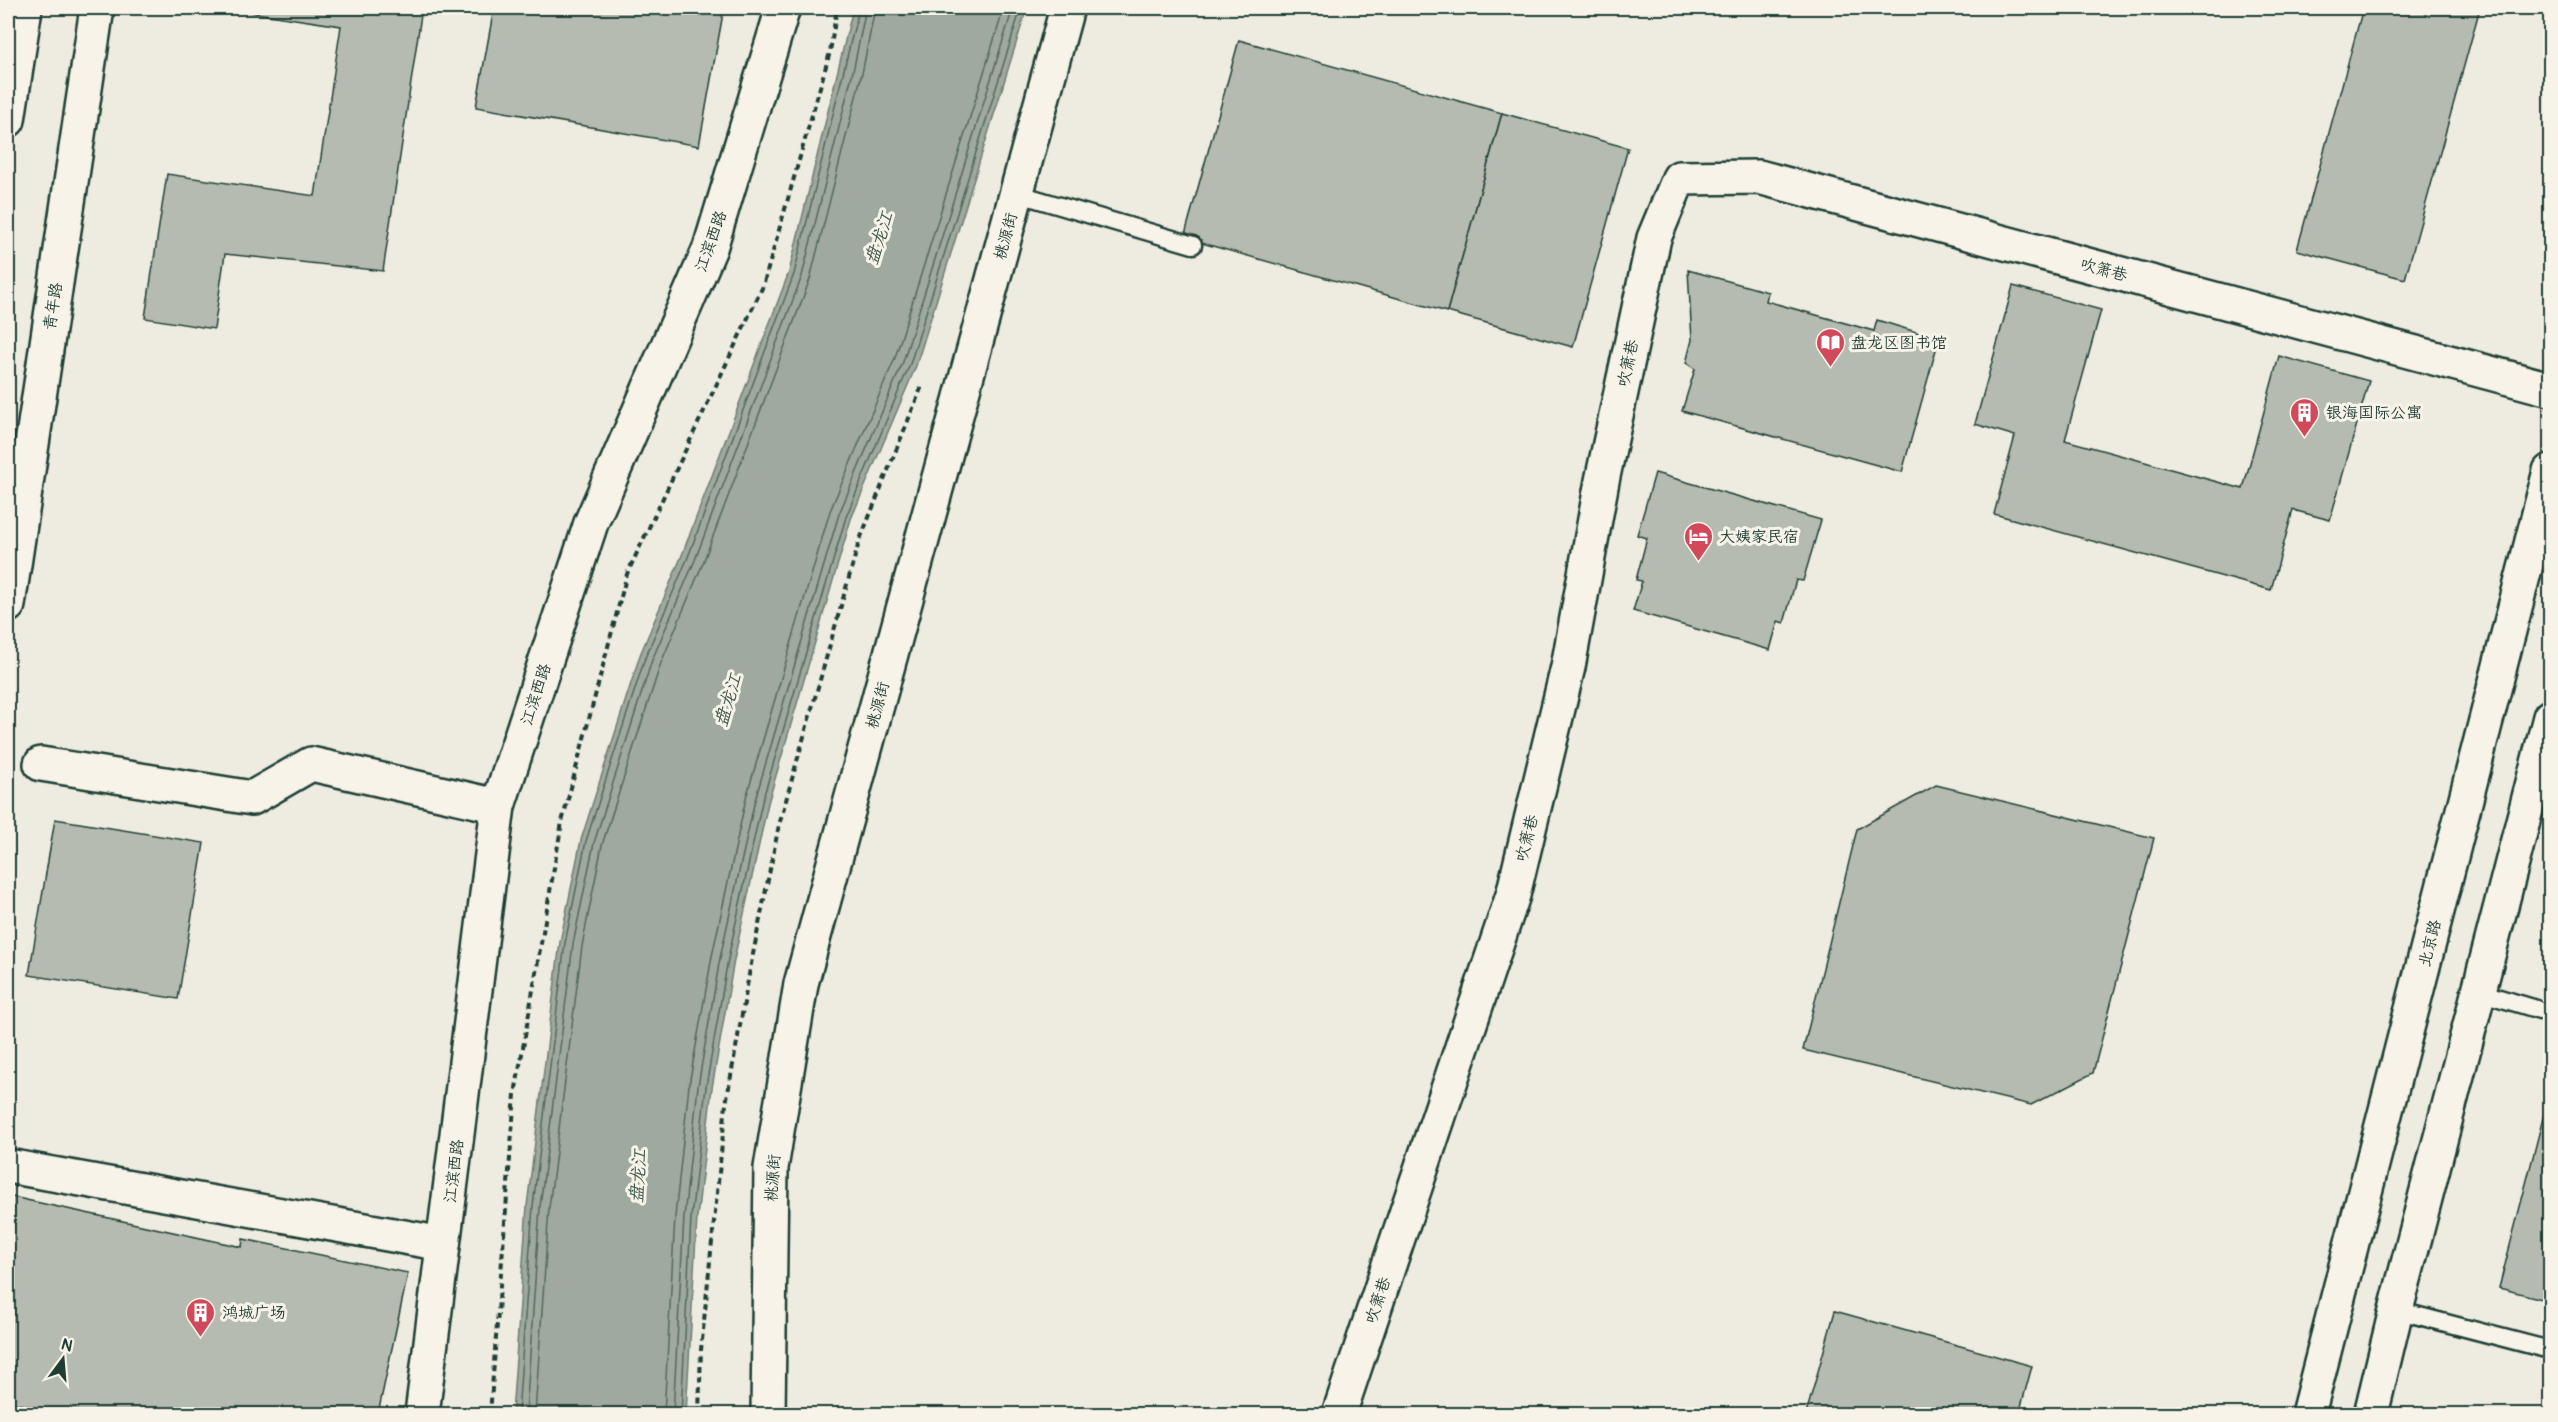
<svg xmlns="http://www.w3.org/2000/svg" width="2558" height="1422" font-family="Pangolin,'LXGW WenKai TC',sans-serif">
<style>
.water{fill:#9fa99f;stroke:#6c7e74;stroke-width:1.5}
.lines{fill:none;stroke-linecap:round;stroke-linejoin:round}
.shore{stroke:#52685f;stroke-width:1.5}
.building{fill:#b5bbb0;stroke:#1f3d34;stroke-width:1.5}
.lane-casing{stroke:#1f3d34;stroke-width:21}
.street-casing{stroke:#1f3d34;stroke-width:38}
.secondary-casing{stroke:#1f3d34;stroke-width:38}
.primary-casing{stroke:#1f3d34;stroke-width:38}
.path{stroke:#1f3d34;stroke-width:4;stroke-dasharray:6 4.5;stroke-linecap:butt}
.lane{stroke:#f7f3e8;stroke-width:16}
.street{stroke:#f7f3e8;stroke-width:33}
.secondary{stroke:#f7f3e8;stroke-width:33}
.primary{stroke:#f7f3e8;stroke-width:33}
.labels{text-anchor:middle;stroke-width:6;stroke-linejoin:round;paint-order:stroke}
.street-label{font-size:16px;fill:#1f3d34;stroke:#f7f3e8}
.poi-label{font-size:16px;fill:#1f3d34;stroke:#f7f3e8;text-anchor:start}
.water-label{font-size:18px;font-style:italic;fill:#3f584f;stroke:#f7f3e8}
</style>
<rect width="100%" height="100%" fill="#eeece1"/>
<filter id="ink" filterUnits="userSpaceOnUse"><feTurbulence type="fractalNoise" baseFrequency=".0167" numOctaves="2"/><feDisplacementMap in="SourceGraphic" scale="12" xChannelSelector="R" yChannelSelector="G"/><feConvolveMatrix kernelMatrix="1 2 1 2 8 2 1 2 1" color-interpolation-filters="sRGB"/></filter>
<g filter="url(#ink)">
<polygon class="water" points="853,8 1027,8 916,366 851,519 768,803 734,960 712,1088 697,1218 686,1414 512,1414 527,1206 560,942 581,840 640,655 682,555 789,272"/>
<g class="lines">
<g class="shore">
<polyline points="518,1414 533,1206 565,943 586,841 645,658 688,557 794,274 859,8"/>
<polyline points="526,1414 540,1207 573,944 594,843 652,660 695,560 802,276 854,67 866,8"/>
<polyline points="535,1414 549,1208 582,946 602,845 661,663 703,563 810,279 863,69 875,8"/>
<polyline points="664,1414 675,1217 689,1085 712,956 746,798 830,511 895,358 1004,8"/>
<polyline points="673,1414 684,1217 698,1086 720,958 755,800 839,514 903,362 1013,8"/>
<polyline points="681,1414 691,1218 706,1087 728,959 762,802 846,517 910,364 1021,8"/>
</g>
</g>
<g class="building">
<polygon points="223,8 422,8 383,271 225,254 214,329 145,318 167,174 315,196 341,26"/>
<polygon points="494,8 724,8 699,146 476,107"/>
<polygon points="2363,8 2480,8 2405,279 2297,250"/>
<polygon points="1239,40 1502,113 1447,312 1184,238"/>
<polygon points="1502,113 1628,148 1573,347 1447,312"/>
<polygon points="1688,270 1768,292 1766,301 1874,331 1877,320 1939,339 1902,472 1682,411 1695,369 1686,363 1692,340"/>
<polygon points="2013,286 2101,310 2065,440 2243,489 2279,356 2369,381 2330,520 2293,510 2271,590 1994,514 2015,436 1975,424"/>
<polygon points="1655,473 1821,520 1803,581 1796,580 1784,623 1778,621 1770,650 1633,611 1642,581 1636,580 1647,538 1637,535"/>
<polygon points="1936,785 2154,838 2093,1073 2031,1105 1803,1050 1857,829"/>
<polygon points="55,819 204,843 178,999 29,975"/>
<polygon points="2550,1091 2550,1301 2499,1288"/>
<polygon points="8,1196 242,1247 243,1239 408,1273 378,1414 66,1414 8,1402"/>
<polygon points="1835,1311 2032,1366 2019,1414 1806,1414"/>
</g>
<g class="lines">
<defs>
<g id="lane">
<polyline points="1016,193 1193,245"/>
<polyline points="2479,992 2550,1013"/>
<polyline points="2396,1310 2550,1350"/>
</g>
<g id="street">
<polyline points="41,764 252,798 311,764 498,806"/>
<polyline points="8,1166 443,1244"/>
<polyline points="422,1414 498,806 591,523 710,248 783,8"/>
<polyline points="768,1414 771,1168 801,984 1067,8"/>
<polyline points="1339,1414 1513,895 1568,667 1602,481 1654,238 1679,178 1759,177 2550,389"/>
</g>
<g id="secondary">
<polyline points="8,120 25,8"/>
<polyline points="8,605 97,8"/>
</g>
<g id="primary">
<polyline points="2308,1414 2550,471"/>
<polyline points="2371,1414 2396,1310 2550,717"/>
</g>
</defs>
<use href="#lane" class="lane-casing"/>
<use href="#street" class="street-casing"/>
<use href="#secondary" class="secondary-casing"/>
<use href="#primary" class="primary-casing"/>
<g class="path">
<polyline points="490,1414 515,1094 562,822 627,574 763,286 830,52 837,8"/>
<polyline points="699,1414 701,1350 726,1104 750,969 779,825 859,542 922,386"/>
</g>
<use href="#lane" class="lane"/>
<use href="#street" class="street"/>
<use href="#secondary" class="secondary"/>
<use href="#primary" class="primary"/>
</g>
</g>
<defs>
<symbol id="library-pin" viewBox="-11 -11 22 30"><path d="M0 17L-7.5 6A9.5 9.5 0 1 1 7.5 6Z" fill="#d1495b" stroke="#f7f3e8"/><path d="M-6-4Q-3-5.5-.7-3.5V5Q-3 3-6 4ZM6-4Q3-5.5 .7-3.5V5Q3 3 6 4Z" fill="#fff"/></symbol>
<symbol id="building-pin" viewBox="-11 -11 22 30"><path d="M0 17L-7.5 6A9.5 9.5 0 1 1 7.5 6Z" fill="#d1495b" stroke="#f7f3e8"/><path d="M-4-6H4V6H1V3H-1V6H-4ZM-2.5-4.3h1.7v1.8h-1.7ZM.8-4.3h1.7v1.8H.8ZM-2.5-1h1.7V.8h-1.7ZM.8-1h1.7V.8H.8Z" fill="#fff"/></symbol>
<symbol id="hotel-pin" viewBox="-11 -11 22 30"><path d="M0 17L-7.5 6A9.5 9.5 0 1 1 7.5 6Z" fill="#d1495b" stroke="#f7f3e8"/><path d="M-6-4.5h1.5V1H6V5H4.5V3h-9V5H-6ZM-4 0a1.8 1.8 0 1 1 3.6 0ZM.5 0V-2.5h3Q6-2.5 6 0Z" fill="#fff"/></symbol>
</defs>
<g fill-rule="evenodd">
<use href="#library-pin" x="1814" y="326" width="33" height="45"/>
<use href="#building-pin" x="2288" y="396" width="33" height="45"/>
<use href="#hotel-pin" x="1682" y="520" width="33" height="45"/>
<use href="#building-pin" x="184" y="1296" width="33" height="45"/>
</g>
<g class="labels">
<g class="street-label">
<text transform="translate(1005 236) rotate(-75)" y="6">桃源街</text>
<text transform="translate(710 241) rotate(-70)" y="6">江滨西路</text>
<text transform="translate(2104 269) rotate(15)" y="6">吹箫巷</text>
<text transform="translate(52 306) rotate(-81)" y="6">青年路</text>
<text transform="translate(1627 363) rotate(-78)" y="6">吹箫巷</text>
<text transform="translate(535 694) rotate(-72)" y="6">江滨西路</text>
<text transform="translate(877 705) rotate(-75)" y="6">桃源街</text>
<text transform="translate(1526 838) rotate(-76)" y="6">吹箫巷</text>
<text transform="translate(2429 943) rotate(-76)" y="6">北京路</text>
<text transform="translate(453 1171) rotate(-83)" y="6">江滨西路</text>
<text transform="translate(772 1178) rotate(-86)" y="6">桃源街</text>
<text transform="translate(1377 1300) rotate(-72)" y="6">吹箫巷</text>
</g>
<g class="poi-label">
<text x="1851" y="348">盘龙区图书馆</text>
<text x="2326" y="418">银海国际公寓</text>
<text x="1719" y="542">大姨家民宿</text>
<text x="222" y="1318">鸿城广场</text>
</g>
<g class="water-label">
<text transform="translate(879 238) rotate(-72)" y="6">盘龙江</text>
<text transform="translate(728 700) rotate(-73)" y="6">盘龙江</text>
<text transform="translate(638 1176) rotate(-86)" y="6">盘龙江</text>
</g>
</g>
<rect width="2558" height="1422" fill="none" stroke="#f7f3e8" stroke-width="30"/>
<rect x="15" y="15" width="2528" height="1392" fill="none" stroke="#1f3d34" stroke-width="2" filter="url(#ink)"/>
<g transform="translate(63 1359) rotate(16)" stroke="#f7f3e8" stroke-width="4.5" paint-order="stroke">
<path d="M0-4.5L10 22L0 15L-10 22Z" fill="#1f3d34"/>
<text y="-9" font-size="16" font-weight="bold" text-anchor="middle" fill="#1f3d34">N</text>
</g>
</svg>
